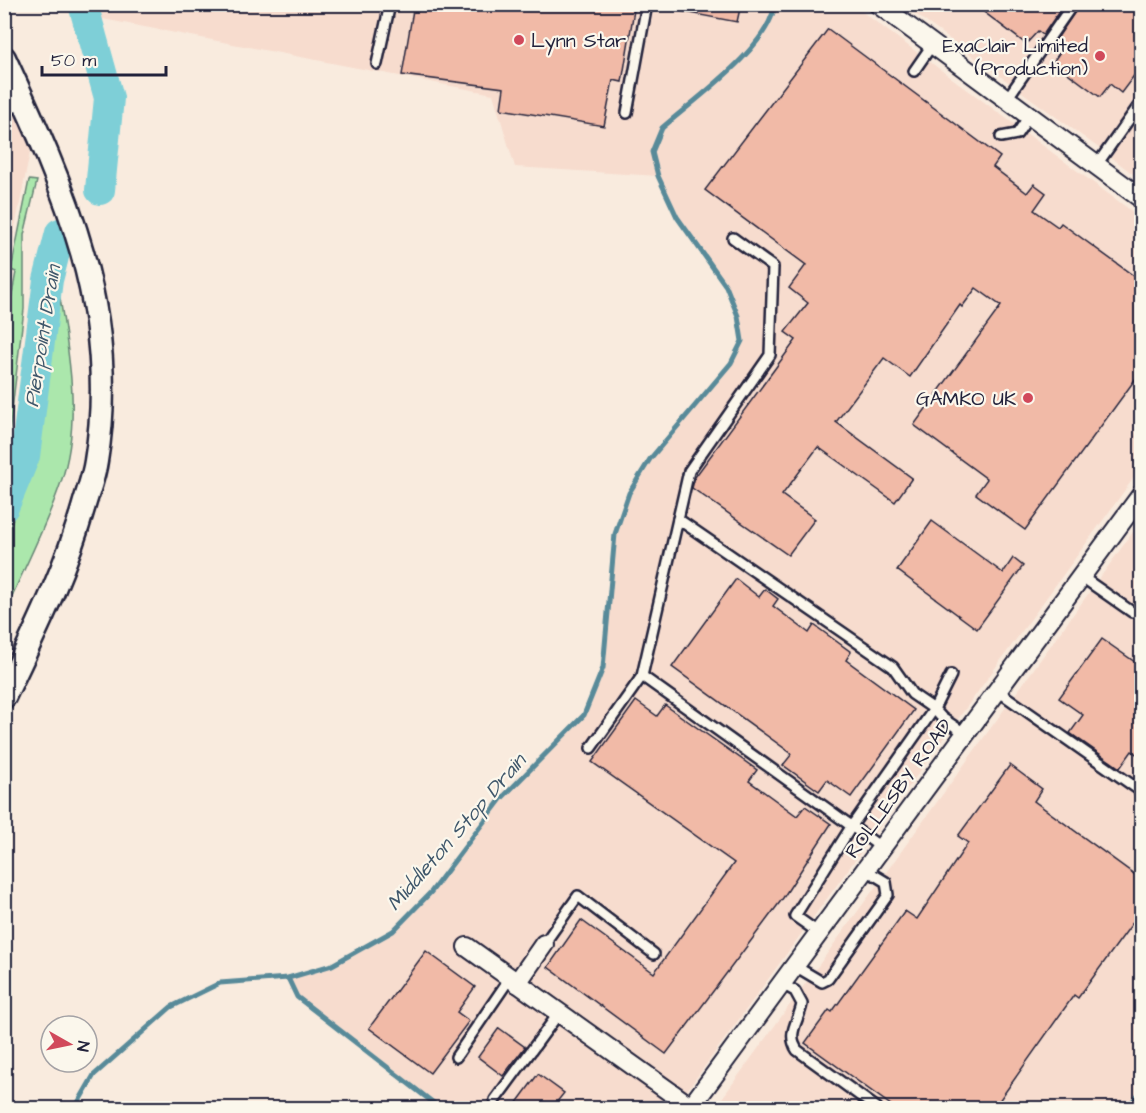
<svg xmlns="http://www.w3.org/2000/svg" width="1146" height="1113" font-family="'Architects Daughter',sans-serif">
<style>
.built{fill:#f7dcce}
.green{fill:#abe7ac;stroke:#668474;stroke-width:1.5}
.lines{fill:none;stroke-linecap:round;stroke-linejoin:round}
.stream{stroke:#598a99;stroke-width:5}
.river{stroke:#7ecfd7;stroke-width:30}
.building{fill:#f1baa7;stroke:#22223b;stroke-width:1.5}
.service-casing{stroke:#22223b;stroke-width:14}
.minor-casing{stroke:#22223b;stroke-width:22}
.tertiary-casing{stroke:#22223b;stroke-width:27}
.service{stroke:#fbf7ec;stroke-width:9}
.minor{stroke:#fbf7ec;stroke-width:18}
.tertiary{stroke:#fbf7ec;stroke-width:22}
.poi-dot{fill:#d1495b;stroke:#fbf7ec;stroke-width:2}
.labels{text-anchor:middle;stroke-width:4.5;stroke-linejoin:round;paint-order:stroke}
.poi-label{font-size:20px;fill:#22223b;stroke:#fbf7ec;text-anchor:end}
.street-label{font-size:20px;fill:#22223b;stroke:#fbf7ec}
.water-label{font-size:21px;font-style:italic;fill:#3e566a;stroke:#fbf7ec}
</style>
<rect width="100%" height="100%" fill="#f9ebde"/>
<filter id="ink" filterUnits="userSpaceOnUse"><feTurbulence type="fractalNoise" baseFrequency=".0167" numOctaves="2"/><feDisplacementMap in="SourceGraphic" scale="12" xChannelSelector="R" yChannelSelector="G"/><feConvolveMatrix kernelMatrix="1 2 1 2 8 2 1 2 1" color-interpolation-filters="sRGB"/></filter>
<g filter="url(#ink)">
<g class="built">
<polygon points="83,5 853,5 1141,218 1141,468 686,1092 708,1108 440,1108 297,997 288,978 332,965 393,931 431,892 501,799 584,715 603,668 615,534 629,493 650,459 731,363 742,341 738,316 720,276 677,217 658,176 515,167 493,94 87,16"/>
<polygon points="903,5 1141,5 1141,180 1096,146"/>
<polygon points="5,85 31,147 5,277"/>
<polygon points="1141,521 1141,1090 1127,1108 715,1108"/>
</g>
<g class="green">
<polygon points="29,180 37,181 24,235 24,309 9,435 5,455 5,332 16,272 11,270"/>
<path d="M 55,292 L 59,292 C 69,353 82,422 61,482 C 46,527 23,570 5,612 L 5,540 L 23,491 L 40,429 Z"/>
</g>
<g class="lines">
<g class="stream">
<polyline points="288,978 297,997 440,1108"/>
<path d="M 75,1108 L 94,1075 L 171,1007 L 220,983 L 288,978 L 332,965 L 393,931 L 431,892 L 501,799 L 584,715 L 603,668 L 615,534 L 629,493 L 650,459 L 731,363 L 742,341 L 738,316 L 726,286 L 677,217 L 658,176 L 652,152 L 662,128 C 695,99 769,48 775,4"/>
<polyline points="1127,1108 1142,1090"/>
</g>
<g class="river">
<polyline points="83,4 109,98 100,190"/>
<polyline points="4,507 25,456 48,280 60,233"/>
</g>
</g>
<g class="building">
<polygon points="414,4 635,4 622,82 613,80 604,126 501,109 504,88 402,75"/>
<polygon points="680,4 741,4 737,22 679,11"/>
<polygon points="990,4 1064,4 1043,35 1038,31 1026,44 984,12"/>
<polygon points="1080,4 1142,4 1142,65 1121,93 1110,84 1100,97 1053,62 1062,49 1054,43"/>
<polygon points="828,29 1000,157 993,167 1027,193 1034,184 1046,193 1034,210 1058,227 1061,223 1142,282 1142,370 1025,530 976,494 987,479 914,425 1001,306 976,288 962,307 960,305 910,377 884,358 836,422 912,478 895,502 818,447 782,495 815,519 788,555 692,488 695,477 796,340 785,332 808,303 789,288 806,265 705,190"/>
<polygon points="932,521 1003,573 1013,558 1023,566 977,629 897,570"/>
<polygon points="736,579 759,597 765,589 778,599 773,606 809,633 814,625 851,652 846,660 914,710 851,797 827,780 819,791 783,765 792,754 672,667"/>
<polygon points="1102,639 1142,667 1142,758 1132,751 1120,768 1070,733 1083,715 1059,698"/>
<polygon points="636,701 657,716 665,705 757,770 749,781 797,816 805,806 831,824 783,898 666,1054 548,967 581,920 654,973 734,863 592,762"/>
<polygon points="1010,765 1042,789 1034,801 1142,880 1142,910 1078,998 1074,995 994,1108 895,1108 805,1043 829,1010 832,1012 905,911 917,919 968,843 958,836"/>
<polygon points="426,951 475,987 457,1012 469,1021 430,1073 369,1028"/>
<polygon points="499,1028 525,1047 503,1076 478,1057"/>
<polygon points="538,1074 564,1093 552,1108 513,1108"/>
</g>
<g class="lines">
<defs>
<g id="service">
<polyline points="377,64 390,4"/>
<polyline points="914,71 932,45"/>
<polyline points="1006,100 1073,4"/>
<polyline points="4,112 24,102"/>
<polyline points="627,113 647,4"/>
<polyline points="1001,137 1017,134 1029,116"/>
<polyline points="1096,166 1142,101"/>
<polyline points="678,519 893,667 912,694 934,709 851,827 795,916 819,933"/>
<polyline points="1082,577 1132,612"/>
<polyline points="951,675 934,709 942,718 966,734"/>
<polyline points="642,676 882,848"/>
<polyline points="998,691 1142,792"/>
<polyline points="591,748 642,676 689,471 770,355 773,267 733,238"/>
<polyline points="544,944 578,896 654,954"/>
<polyline points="795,966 822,982 828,979 888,895 886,882 866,870"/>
<path d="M 782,984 L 795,991 L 802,1004 C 799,1021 786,1033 797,1050 L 877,1108"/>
<polyline points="456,1057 510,978"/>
<polyline points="495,1100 559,1013"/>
</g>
<g id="minor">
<polyline points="878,4 1142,199"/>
<polyline points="467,947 691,1107"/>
<polyline points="517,983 544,944"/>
<polyline points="690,1108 1142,494"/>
</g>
<path id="tertiary" d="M 4,58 C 65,190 121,312 96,461 C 94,476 88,491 84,505 C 65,572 34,634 4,697"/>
</defs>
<use href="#service" class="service-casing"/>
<use href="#minor" class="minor-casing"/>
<use href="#tertiary" class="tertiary-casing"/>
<use href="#service" class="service"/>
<use href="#minor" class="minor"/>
<use href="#tertiary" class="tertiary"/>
</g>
</g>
<g class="poi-dot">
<circle cx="519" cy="40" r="6"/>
<circle cx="1100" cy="56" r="6"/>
<circle cx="1028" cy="398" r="6"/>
</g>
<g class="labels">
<g class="poi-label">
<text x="531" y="47" text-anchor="start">Lynn Star</text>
<text x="1088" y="52">ExaClair Limited<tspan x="1088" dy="23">(Production)</tspan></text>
<text x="1016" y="405">GAMKO UK</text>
</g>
<g class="street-label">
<text transform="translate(898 788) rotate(-54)" y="7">ROLLESBY ROAD</text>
</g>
<g class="water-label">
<text transform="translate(42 336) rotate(-81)" y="7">Pierpoint Drain</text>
<text transform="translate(456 832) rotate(-49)" y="7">Middleton Stop Drain</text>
</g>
</g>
<rect width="1146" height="1113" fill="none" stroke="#fbf7ec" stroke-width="24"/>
<rect x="12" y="12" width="1122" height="1089" fill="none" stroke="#22223b" stroke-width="2" filter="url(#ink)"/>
<g transform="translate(69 1044) rotate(99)"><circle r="28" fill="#fbf7ec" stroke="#a4a2a5" stroke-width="1.5"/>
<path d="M0-4.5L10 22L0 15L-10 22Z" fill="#d1495b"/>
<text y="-9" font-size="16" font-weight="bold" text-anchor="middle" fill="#22223b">N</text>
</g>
<path d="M42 66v9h124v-9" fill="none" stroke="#22223b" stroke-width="3"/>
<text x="51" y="66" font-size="18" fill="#22223b" stroke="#fbf7ec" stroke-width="4.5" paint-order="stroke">50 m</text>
</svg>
